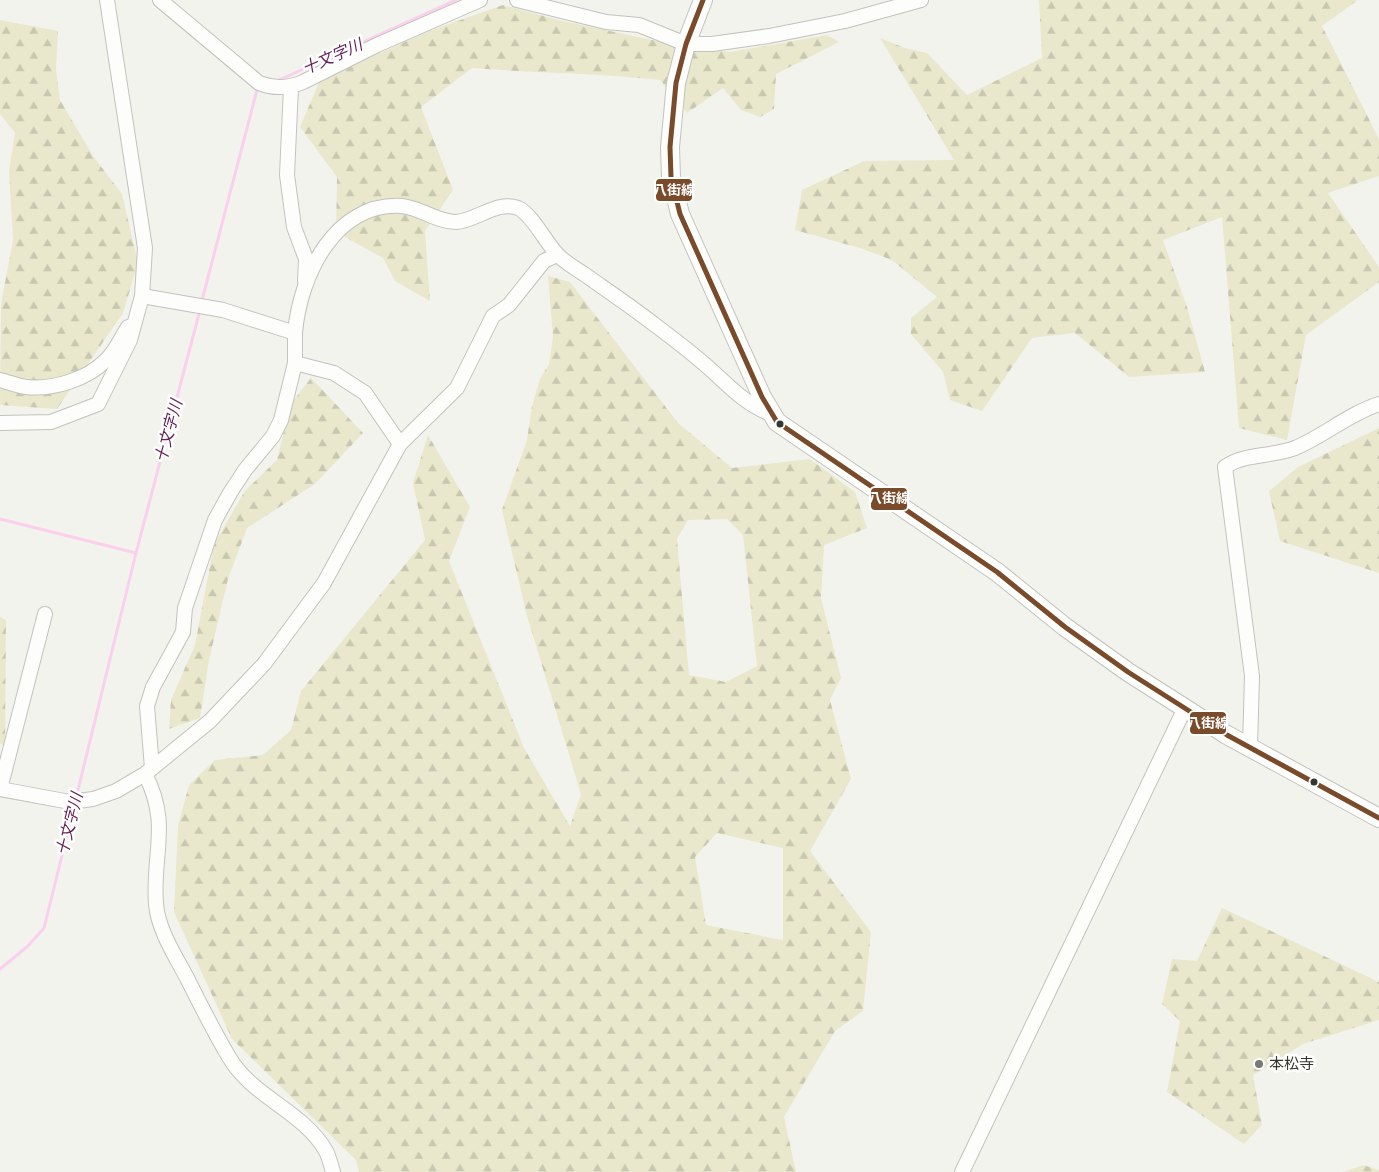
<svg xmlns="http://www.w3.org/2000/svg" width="1379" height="1172" font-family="'Open Sans','Noto Sans JP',sans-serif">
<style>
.forest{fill:url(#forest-firs);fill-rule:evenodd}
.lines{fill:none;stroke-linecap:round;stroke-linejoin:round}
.stream{stroke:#fbcfee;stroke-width:3}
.minor-casing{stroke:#c2c2be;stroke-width:16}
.major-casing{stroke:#c2c2be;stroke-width:20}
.minor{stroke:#fdfdfc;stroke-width:14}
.major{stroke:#fdfdfc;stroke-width:18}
.bus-1-casing{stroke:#fffffe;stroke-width:9}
.bus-1{stroke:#7a4b2a;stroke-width:5}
.bus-dot{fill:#353532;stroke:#fffffe;stroke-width:2}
.poi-dot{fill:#787874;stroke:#fffffe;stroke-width:2}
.labels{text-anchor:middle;stroke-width:5;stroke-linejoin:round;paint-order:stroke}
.poi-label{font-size:15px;fill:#353532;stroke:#fffffe;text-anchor:start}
.water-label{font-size:16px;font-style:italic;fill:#661e59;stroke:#fffffe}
.line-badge{stroke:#fffffe;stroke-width:2}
.badge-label{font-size:14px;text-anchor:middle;font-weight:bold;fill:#fff}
</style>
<defs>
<pattern id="forest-firs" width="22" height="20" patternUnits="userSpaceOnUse" patternTransform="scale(1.25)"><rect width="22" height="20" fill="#e9e8cc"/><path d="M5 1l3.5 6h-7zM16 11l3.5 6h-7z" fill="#c8c8b0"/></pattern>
</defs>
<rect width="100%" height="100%" fill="#f3f3ee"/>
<g class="forest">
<polygon points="1039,0 1358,0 1322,26 1379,139 1379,176 1328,193 1379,267 1379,282 1306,335 1287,440 1239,428 1222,217 1163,240 1187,307 1205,372 1129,377 1075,333 1032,338 982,411 950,400 943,372 911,334 911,318 937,297 892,260 863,249 795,230 802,190 864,161 954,160 880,38 905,48 927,53 967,95 1042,58"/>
<path d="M 503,5 L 558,20 L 652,40 L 730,52 L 827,35 L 839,42 L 776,74 L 774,109 L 760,117 L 741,110 L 723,88 L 687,113 L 660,80 C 598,73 535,73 472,68 L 421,107 L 453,190 L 425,231 L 430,301 L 395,281 L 383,258 L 336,232 L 337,177 L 300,127 L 320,80 L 429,31 Z"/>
<polygon points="0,20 58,31 56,70 60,100 93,156 122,194 138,263 123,313 57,409 0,405 1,304 13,240 9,171 15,133 0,114"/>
<path d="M 548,276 L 570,282 L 678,423 L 732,468 L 810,459 L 855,492 L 867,528 L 824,545 L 821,598 L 841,678 L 830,700 L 851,779 L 810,851 L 871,932 L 863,1011 L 835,1031 L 784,1117 L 796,1172 L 359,1172 L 356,1160 L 232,1039 L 174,912 L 178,826 L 189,785 L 215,760 L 263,755 L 291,730 L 301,691 L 425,540 L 413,483 L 428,435 L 470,507 L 449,561 L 524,748 L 570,826 L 581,794 L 527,616 L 502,510 L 527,440 L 532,406 L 540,379 L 549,364 L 553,337 ZM 727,519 L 743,535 L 757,666 L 726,682 L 689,675 L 677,539 L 688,520 ZM 717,833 L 783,848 L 783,940 L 706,925 L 695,857 Z"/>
<polygon points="311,378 363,433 315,484 247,528 228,579 209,660 200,718 169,729 171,700 195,645 214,544 245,491 277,460 290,405"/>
<polygon points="1379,428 1379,573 1280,541 1269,491 1298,467"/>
<polygon points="0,617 6,620 5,747 0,743"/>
<polygon points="1222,908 1379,982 1379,1020 1303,1044 1253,1075 1262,1125 1244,1144 1167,1092 1180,1021 1162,1004 1172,959 1197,961"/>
<polygon points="1363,1165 1379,1170 1379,1172 1343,1172"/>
</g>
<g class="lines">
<g class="stream">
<polyline points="277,81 456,0"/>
<polyline points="201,304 257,90 260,89"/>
<polyline points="0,519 136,553"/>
<polyline points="76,798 136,553 200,310"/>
<polyline points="0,969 28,946 44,928 74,807"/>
</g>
<defs>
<g id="minor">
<path d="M 160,0 L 259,83 C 274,89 289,88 303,82 L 377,45 L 480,0"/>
<polyline points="517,0 606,22 639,25 686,44 712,44 769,36 845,21 921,0"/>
<polyline points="291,87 287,175 294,227 306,259 305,281"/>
<path d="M 142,296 L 223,310 L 295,333 C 300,275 335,202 402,206 C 421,208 437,222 456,222 C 476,221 497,200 518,208 C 532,214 546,243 557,254 C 564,262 575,268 584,274 C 608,291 632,307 655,325 C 671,337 687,349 702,362 C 726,382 742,403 771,414"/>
<polyline points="295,363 334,373 365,393 400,444"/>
<path d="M 0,380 C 8,382 18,386 26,387 C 53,390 88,379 106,360 C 115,352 121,338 128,327"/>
<polyline points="0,423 51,422 98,404 130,340 142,296 145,248 107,0"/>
<path d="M 1250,747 L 1252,676 L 1225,467 C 1245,453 1272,457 1295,448 C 1324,436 1348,414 1379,404"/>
<polyline points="152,768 147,706 153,687 183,632 185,608 215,520 230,493 245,470 273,436 281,420 295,363 295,333"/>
<path d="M 145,774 C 171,824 152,854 156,904 C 158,930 176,957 188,980 C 201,1006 214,1032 229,1057 C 252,1097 303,1111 326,1151 C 329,1157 331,1165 333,1172"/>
<polyline points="0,789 70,802 93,799 116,791 145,774 210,721 264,664 324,583 400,444 457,388 493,316 509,305 544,261 557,255"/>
<polyline points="0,789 45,614"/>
<polyline points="962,1172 1185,708"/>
</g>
<polyline id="major" points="703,0 686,44 676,83 670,147 671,177 680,214 762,397 777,422 997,572 1065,627 1128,672 1227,735 1379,818"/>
</defs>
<use href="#minor" class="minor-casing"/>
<use href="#major" class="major-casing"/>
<use href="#minor" class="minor"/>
<use href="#major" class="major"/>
<defs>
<polyline id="bus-1" points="703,0 686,44 676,83 670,147 671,177 680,214 762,397 777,422 997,572 1065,627 1128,672 1227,735 1379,818"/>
</defs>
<use href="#bus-1" class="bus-1-casing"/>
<use href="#bus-1" class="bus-1"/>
</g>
<g class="bus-dot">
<circle cx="780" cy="424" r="4.5"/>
<circle cx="1314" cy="782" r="4.5"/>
</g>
<circle class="poi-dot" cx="1259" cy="1064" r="5"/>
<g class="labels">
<g class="poi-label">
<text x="1269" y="1069">本松寺</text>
</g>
<g class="water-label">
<text transform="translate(332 56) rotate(-24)" y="6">十文字川</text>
<text transform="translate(168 431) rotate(-75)" y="6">十文字川</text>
<text transform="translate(69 824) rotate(-76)" y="6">十文字川</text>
</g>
</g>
<g class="line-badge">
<rect x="655" y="178" width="38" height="24" rx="5" fill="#7a4b2a"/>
<rect x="870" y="487" width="38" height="24" rx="5" fill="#7a4b2a"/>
<rect x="1189" y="711" width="38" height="24" rx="5" fill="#7a4b2a"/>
</g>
<g class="badge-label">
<text x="674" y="195">八街線</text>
<text x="889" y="503">八街線</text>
<text x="1208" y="728">八街線</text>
</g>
</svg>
